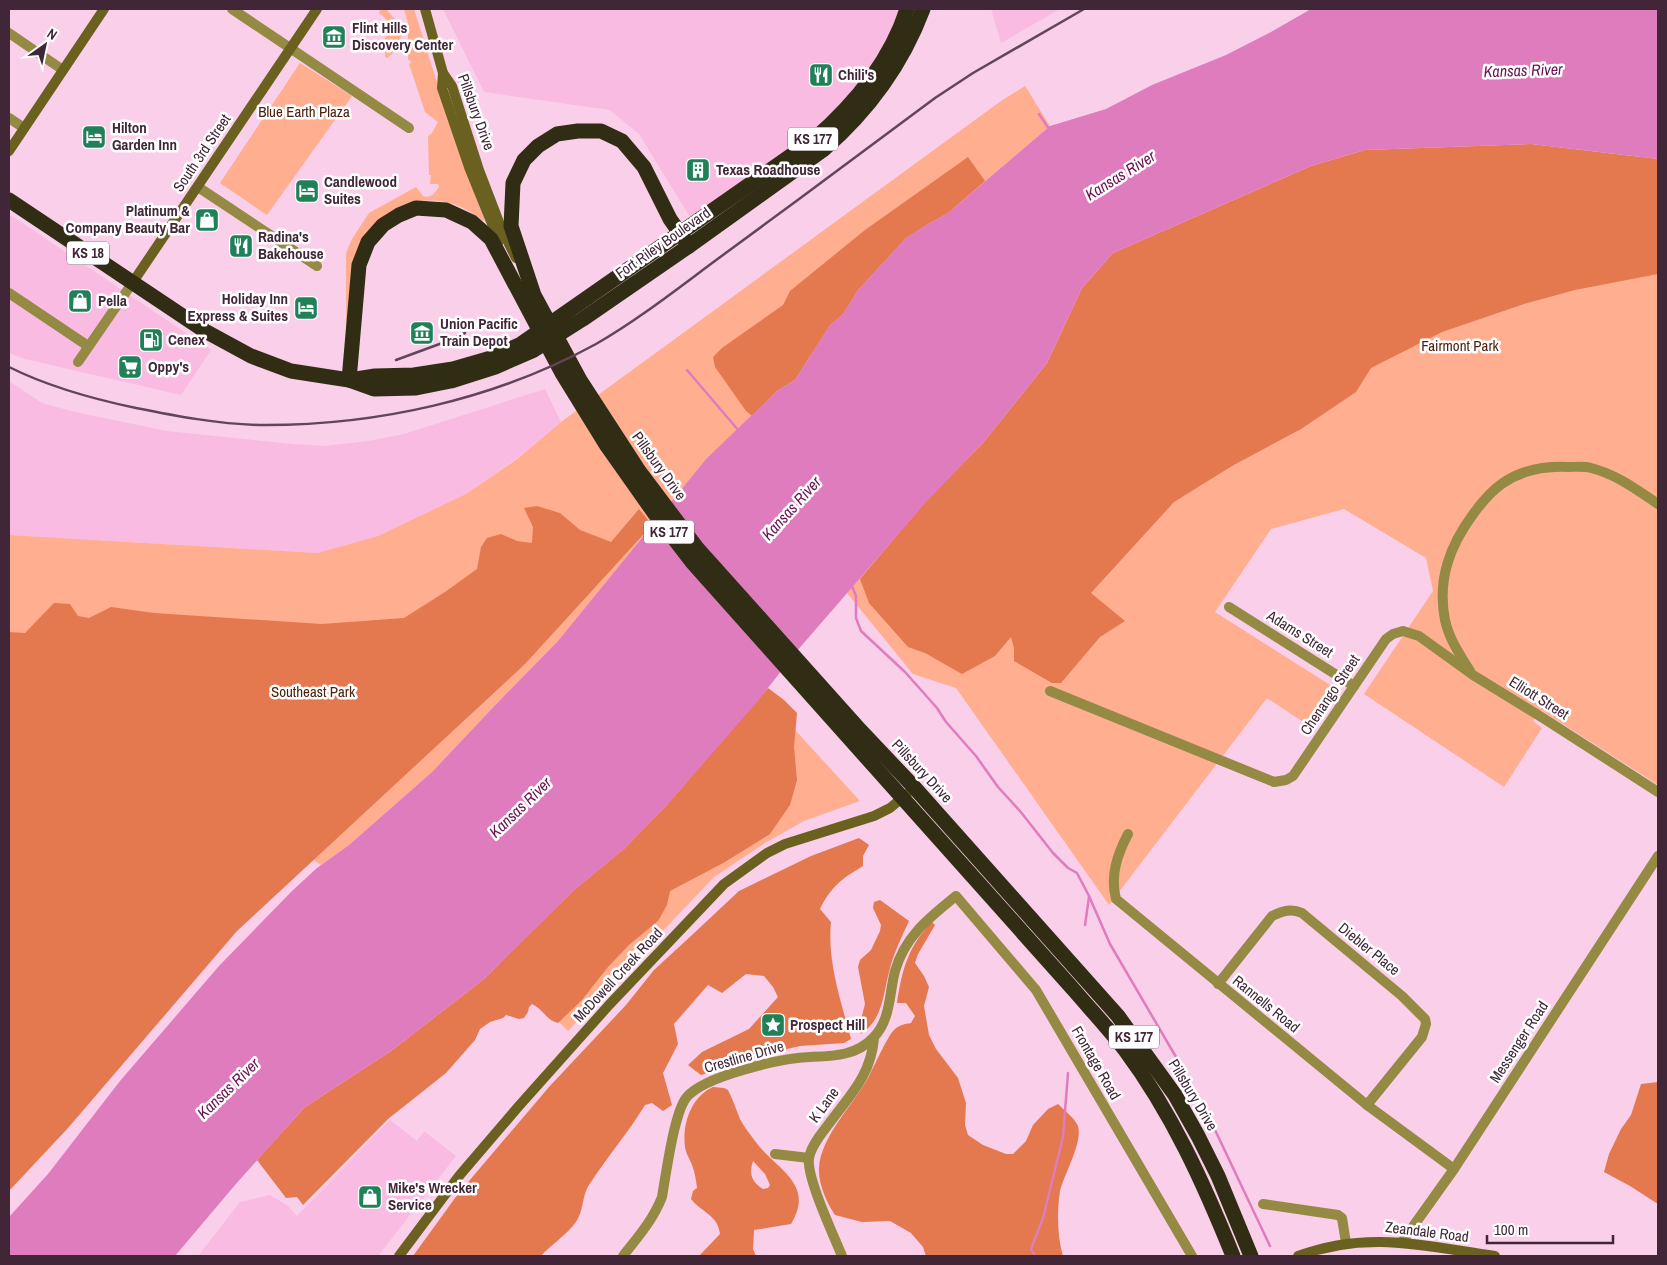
<svg xmlns="http://www.w3.org/2000/svg" width="1667" height="1265" font-family="'Archivo Narrow',sans-serif">
<style>
.built{fill:#f9bbe2}
.green{fill:#ffae90}
.forest{fill:#e4784f;fill-rule:evenodd}
.water{fill:#df7cbe}
.lines{fill:none;stroke-linecap:round;stroke-linejoin:round}
.stream{stroke:#df7cbe;stroke-width:2.5}
.street{stroke:#948a44;stroke-width:10}
.secondary{stroke:#6a6121;stroke-width:10}
.highway{stroke:#312d14;stroke-width:15}
.rail{stroke:#634559;stroke-width:2.5}
.labels{text-anchor:middle;stroke-width:5;stroke-linejoin:round;paint-order:stroke}
.shield{fill:#fff;stroke:#7a6774;stroke-width:1}
.shield-label{font-size:14px;font-weight:bold;fill:#412638}
.poi-label{font-size:15px;font-weight:bold;fill:#412638;stroke:#fff;text-anchor:start}
.park-label{font-size:15px;fill:#4c2111;stroke:#fff}
.street-label{font-size:15px;fill:#412638;stroke:#fff}
.water-label{font-size:16px;font-style:italic;fill:#6b1254;stroke:#fff}
</style>
<rect width="100%" height="100%" fill="#facfea"/>
<g class="built">
<polygon points="443,9 901,9 882,50 855,91 805,138 690,217 639,134 610,110 484,92"/>
<polygon points="991,9 1060,9 1001,43"/>
<polygon points="9,214 211,350 181,395 25,359 9,353"/>
<polygon points="9,381 42,403 75,412 167,431 292,444 325,446 368,441 404,434 545,389 561,422 517,458 466,494 378,536 317,553 9,535"/>
<polygon points="390,1120 417,1141 424,1131 456,1156 378,1256 198,1256 240,1202 270,1195 288,1206 297,1216"/>
</g>
<g class="green">
<path d="M 380,9 L 386,9 L 398,23 L 402,25 C 402,38 398,51 387,58 L 385,57 L 385,52 L 379,52 C 383,37 399,27 379,13 Z"/>
<path d="M 404,9 L 414,9 C 436,79 457,150 485,220 L 483,221 C 437,181 371,202 354,260 L 346,340 L 346,253 L 352,239 L 369,213 L 416,187 L 423,196 L 427,197 L 433,195 L 439,187 L 438,184 L 430,184 L 431,175 L 429,175 L 428,136 L 432,133 L 438,122 L 425,112 L 409,64 L 411,63 L 410,60 L 408,60 L 408,23 Z"/>
<polygon points="300,63 352,96 267,215 220,183"/>
<polygon points="1025,86 1050,126 948,213 752,416 706,459 558,641 502,698 432,772 349,845 321,865 9,656 9,535 317,553 378,536 466,494 517,459 561,422 1001,101"/>
<polygon points="1644,157 1658,159 1658,785 1541,710 1533,721 1542,728 1504,787 1364,694 1433,591 1426,558 1344,509 1271,529 1215,612 1338,690 1314,729 1267,698 1109,905 956,688 913,674 847,593 927,501 982,444"/>
<polygon points="763,695 860,801 804,821 765,843 714,877 568,1031 499,963 573,891"/>
</g>
<g class="forest">
<polygon points="1531,144 1658,159 1658,274 1575,290 1524,304 1442,332 1371,368 1356,392 1301,429 1232,466 1174,502 1091,593 1125,621 1100,637 1061,683 1052,683 1014,661 1014,648 1011,637 995,656 962,674 925,653 908,647 869,603 860,579 927,500 982,444 1047,363 1082,288 1113,253 1311,166 1365,150"/>
<polygon points="968,157 985,181 948,213 928,224 906,238 858,290 843,314 830,325 795,380 777,391 752,416 746,411 715,367 713,357 722,348 783,305 790,291 865,230"/>
<polygon points="537,506 560,513 580,530 611,542 639,509 652,525 525,664 237,931 68,1128 9,1191 9,632 25,633 54,603 70,604 78,616 89,618 111,607 154,613 322,624 404,618 445,592 477,569 481,547 487,538 501,534 517,541 532,543 533,527 524,508"/>
<path d="M 768,688 L 784,700 L 797,713 L 794,747 L 797,780 L 790,805 L 770,834 L 725,862 L 670,891 L 667,905 L 658,921 L 629,945 L 608,967 L 582,1000 L 558,1023 C 546,1020 543,1009 532,1004 L 529,1007 L 528,1012 L 524,1018 L 519,1019 L 506,1015 L 503,1018 L 490,1022 L 480,1029 L 475,1040 L 446,1073 L 388,1119 L 303,1205 L 297,1197 L 286,1198 L 257,1160 L 305,1107 L 391,1051 L 484,979 L 573,891 L 624,849 L 666,806 Z"/>
<path d="M 859,838 L 869,845 L 863,856 L 863,866 C 841,879 831,887 820,909 L 831,922 C 827,962 841,1001 851,1039 L 844,1043 L 800,1046 L 770,1053 L 701,1075 L 688,1065 L 702,1052 L 749,1029 L 778,997 L 773,987 L 764,976 L 746,974 L 722,993 L 708,985 L 674,1024 L 678,1044 L 663,1073 L 672,1105 L 663,1111 L 652,1103 L 645,1105 C 628,1133 607,1157 589,1185 C 581,1197 585,1213 572,1227 C 562,1238 550,1246 541,1256 L 413,1256 L 458,1194 L 549,1087 L 626,1005 L 654,970 L 692,935 L 739,891 L 811,856 Z"/>
<path d="M 880,900 L 909,921 C 901,938 893,955 889,972 C 883,995 883,1019 861,1034 L 859,1027 L 865,1004 L 858,967 L 860,960 L 871,950 L 880,931 L 881,925 L 873,908 L 874,902 Z"/>
<path d="M 932,922 L 935,925 L 918,954 L 915,963 L 924,976 L 929,987 L 924,1006 L 929,1035 L 936,1049 L 958,1078 L 966,1103 L 965,1125 L 968,1135 L 983,1145 L 1006,1154 L 1013,1154 L 1026,1141 L 1033,1125 L 1048,1109 L 1058,1104 C 1064,1110 1073,1117 1077,1124 C 1085,1139 1064,1174 1060,1191 C 1057,1211 1057,1236 1063,1256 L 926,1256 L 923,1247 L 911,1233 L 890,1221 L 862,1222 L 835,1215 C 827,1203 818,1184 819,1168 C 821,1136 853,1105 868,1078 C 874,1067 887,1037 894,1030 C 899,1025 905,1024 911,1023 L 915,1016 L 906,1003 L 897,1003 C 902,970 908,946 932,922 Z"/>
<polygon points="1658,1082 1658,1204 1630,1186 1604,1172 1609,1154 1621,1129 1631,1115 1641,1084"/>
<path d="M 713,1087 L 724,1088 L 728,1090 C 733,1100 736,1109 740,1119 C 744,1127 750,1134 755,1141 C 775,1169 816,1183 791,1224 L 754,1230 L 753,1249 L 756,1256 L 699,1256 L 720,1234 C 718,1215 701,1212 691,1199 L 693,1191 L 697,1188 C 696,1180 695,1173 692,1165 C 690,1159 686,1154 685,1147 C 682,1124 691,1097 713,1087 ZM 753,1161 L 765,1174 L 770,1185 L 768,1188 L 763,1189 C 751,1182 749,1173 753,1161 Z"/>
</g>
<polygon class="water" points="1311,9 1658,9 1658,159 1531,144 1365,150 1311,166 1113,253 1082,288 1047,363 982,444 927,501 796,652 757,702 666,806 624,849 573,891 484,979 391,1051 305,1107 235,1185 175,1256 9,1256 9,1217 48,1174 120,1081 219,966 292,891 317,868 349,845 432,772 502,698 558,641 706,459 777,391 795,380 830,325 843,314 858,290 906,238 928,224 948,213 1050,126 1106,109 1152,85 1226,55 1271,32"/>
<g class="lines">
<g class="stream">
<polyline points="1039,114 1049,129"/>
<polyline points="687,370 739,431"/>
<polyline points="852,586 856,596 856,618 861,631 905,672 937,708 946,722 976,756 998,787 1020,811 1053,853 1068,868 1077,873 1089,896 1110,944 1176,1057 1216,1132 1270,1246"/>
<polyline points="1085,925 1089,897"/>
<polyline points="1035,1256 1031,1249 1043,1218 1063,1137 1068,1073"/>
</g>
<g class="street">
<polyline points="232,9 409,128"/>
<polyline points="9,33 63,70"/>
<polyline points="9,118 24,128"/>
<polyline points="198,187 317,266"/>
<polyline points="9,293 88,346"/>
<polyline points="78,362 133,282"/>
<polyline points="1229,607 1354,686"/>
<path d="M 1470,671 C 1460,655 1449,639 1445,620 C 1437,579 1450,545 1474,513 C 1482,502 1491,491 1503,483 C 1522,470 1546,466 1568,467 C 1576,467 1584,466 1591,468 C 1616,474 1637,490 1658,504"/>
<polyline points="1050,691 1274,782 1286,780 1293,776 1386,639 1393,634 1403,631 1419,636 1473,675 1543,718 1658,792"/>
<path d="M 1128,834 C 1117,855 1110,876 1116,899 L 1367,1105 L 1454,1169"/>
<path d="M 1218,984 L 1272,916 C 1283,911 1291,908 1302,913 L 1402,996 L 1425,1019 L 1426,1024 L 1422,1037 L 1367,1105"/>
<polyline points="775,1154 809,1158"/>
<polyline points="1263,1204 1338,1215 1342,1218 1346,1243"/>
<polyline points="1402,1242 1454,1169 1658,856"/>
<path d="M 623,1256 C 638,1237 653,1220 662,1197 C 666,1174 674,1114 686,1098 C 703,1076 782,1058 810,1057 C 833,1056 856,1056 873,1038 C 891,1020 889,994 895,971 C 905,936 929,918 956,896 L 1036,990 L 1192,1256"/>
<path d="M 842,1256 C 834,1236 806,1177 809,1158 C 811,1146 821,1134 828,1125 C 849,1096 871,1076 874,1038"/>
</g>
<g class="secondary">
<polyline points="425,9 443,73 452,86 479,170 502,230 516,258"/>
<polyline points="443,73 442,88 469,167 499,241"/>
<polyline points="9,151 104,9"/>
<polyline points="133,282 317,9"/>
<polyline points="399,1256 459,1176 518,1107 609,1005 724,884 767,853 785,844 874,816 890,808 907,794"/>
<path d="M 1298,1256 C 1368,1230 1424,1246 1495,1256"/>
</g>
<g class="highway">
<path d="M 9,200 L 205,331 L 251,356 L 291,371 L 349,380 L 374,389 L 416,388 L 451,381 L 495,367 L 534,350 L 583,319 L 689,246 L 823,150 C 868,111 902,65 923,9"/>
<polyline points="689,246 670,219 644,167 622,141 601,131 578,131 557,134 538,146 524,160 513,183 511,226 534,295 580,380 639,471 697,548 860,730 914,787 1118,1016 1175,1095 1198,1136 1218,1176 1251,1256"/>
<path d="M 349,380 L 359,265 L 368,242 L 383,225 L 399,215 L 416,208 L 446,210 L 472,222 L 491,239 L 562,373 L 607,446 L 655,514 L 692,562 L 1073,989 C 1090,1009 1109,1029 1125,1050 C 1172,1113 1204,1184 1233,1256"/>
<path d="M 350,380 L 375,376 L 414,375 L 453,369 L 491,358 L 521,344 L 812,141 C 854,105 890,62 907,9"/>
</g>
<g class="rail">
<polyline points="396,360 445,342 465,333"/>
<path d="M 9,367 C 49,387 93,399 136,408 C 176,416 218,424 259,425 C 375,426 494,400 596,344 C 641,318 682,285 723,255 C 794,203 864,151 935,98 L 973,73 L 1084,9"/>
</g>
</g>
<defs>
<symbol id="museum-square" viewBox="-11 -11 22 22"><rect x="-9" y="-9" width="18" height="18" rx="4" fill="#208159" stroke="#fff"/><path d="M0-6L6-3V-2H-6V-3ZM-5-1h2V3h-2ZM-1-1h2V3h-2ZM3-1h2V3H3ZM-6 4H6V6H-6Z" fill="#fff"/></symbol>
<symbol id="restaurant-square" viewBox="-11 -11 22 22"><rect x="-9" y="-9" width="18" height="18" rx="4" fill="#208159" stroke="#fff"/><path d="M-5-6h1v4h1v-4h1v4h1v-4h1v5L-1.5 .5V6h-2V.5L-5-1ZM5-6V6H3V1.5H1.5Q1.5-4 5-6Z" fill="#fff"/></symbol>
<symbol id="hotel-square" viewBox="-11 -11 22 22"><rect x="-9" y="-9" width="18" height="18" rx="4" fill="#208159" stroke="#fff"/><path d="M-6-4.5h1.5V1H6V5H4.5V3h-9V5H-6ZM-4 0a1.8 1.8 0 1 1 3.6 0ZM.5 0V-2.5h3Q6-2.5 6 0Z" fill="#fff"/></symbol>
<symbol id="building-square" viewBox="-11 -11 22 22"><rect x="-9" y="-9" width="18" height="18" rx="4" fill="#208159" stroke="#fff"/><path d="M-4-6H4V6H1V3H-1V6H-4ZM-2.5-4.3h1.7v1.8h-1.7ZM.8-4.3h1.7v1.8H.8ZM-2.5-1h1.7V.8h-1.7ZM.8-1h1.7V.8H.8Z" fill="#fff"/></symbol>
<symbol id="shop-square" viewBox="-11 -11 22 22"><rect x="-9" y="-9" width="18" height="18" rx="4" fill="#208159" stroke="#fff"/><path d="M-5-2.5h2.3a2.7 3.5 0 0 1 5.4 0H5L5.5 6h-11ZM-1.5-2.5h3a1.5 2.3 0 0 0-3 0Z" fill="#fff"/></symbol>
<symbol id="fuel-square" viewBox="-11 -11 22 22"><rect x="-9" y="-9" width="18" height="18" rx="4" fill="#208159" stroke="#fff"/><path d="M-5.5-6h7V0h2V4h1.3V-2.5L3-4.5l.8-.8L6-3V5H2.5V1h-1V6h-7ZM-4.2-4.7v3.2H.2V-4.7Z" fill="#fff"/></symbol>
<symbol id="supermarket-square" viewBox="-11 -11 22 22"><rect x="-9" y="-9" width="18" height="18" rx="4" fill="#208159" stroke="#fff"/><path d="M-6-5.5h2.5l.6 2H6L4.5 2H-2.5L-4.4-4H-6ZM-1.5 3.2a1.3 1.3 0 1 0 .1 0ZM3 3.2a1.3 1.3 0 1 0 .1 0Z" fill="#fff"/></symbol>
<symbol id="sight-square" viewBox="-11 -11 22 22"><rect x="-9" y="-9" width="18" height="18" rx="4" fill="#208159" stroke="#fff"/><path d="M0-6L1.8-2.2L6-1.7L2.9 1.2L3.7 5.4L0 3.3L-3.7 5.4L-2.9 1.2L-6-1.7L-1.8-2.2Z" fill="#fff"/></symbol>
</defs>
<g fill-rule="evenodd">
<use href="#museum-square" x="320" y="23" width="28" height="28"/>
<use href="#restaurant-square" x="807" y="61" width="28" height="28"/>
<use href="#hotel-square" x="80" y="123" width="28" height="28"/>
<use href="#building-square" x="684" y="156" width="28" height="28"/>
<use href="#hotel-square" x="293" y="177" width="28" height="28"/>
<use href="#shop-square" x="193" y="206" width="28" height="28"/>
<use href="#restaurant-square" x="227" y="232" width="28" height="28"/>
<use href="#shop-square" x="66" y="287" width="28" height="28"/>
<use href="#hotel-square" x="292" y="294" width="28" height="28"/>
<use href="#museum-square" x="408" y="319" width="28" height="28"/>
<use href="#fuel-square" x="137" y="326" width="28" height="28"/>
<use href="#supermarket-square" x="116" y="353" width="28" height="28"/>
<use href="#sight-square" x="759" y="1011" width="28" height="28"/>
<use href="#shop-square" x="356" y="1183" width="28" height="28"/>
</g>
<g class="labels">
<g class="shield">
<rect x="788" y="127.5" width="50" height="23" rx="4"/>
<rect x="67" y="241.5" width="42" height="23" rx="4"/>
<rect x="644" y="520.5" width="50" height="23" rx="4"/>
<rect x="1109" y="1025.5" width="50" height="23" rx="4"/>
</g>
<g class="shield-label">
<text x="813" y="144">KS 177</text>
<text x="88" y="258">KS 18</text>
<text x="669" y="537">KS 177</text>
<text x="1134" y="1042">KS 177</text>
</g>
<g class="poi-label">
<text x="352" y="33">Flint Hills<tspan x="352" dy="17">Discovery Center</tspan></text>
<text x="838" y="80">Chili's</text>
<text x="112" y="133">Hilton<tspan x="112" dy="17">Garden Inn</tspan></text>
<text x="716" y="175">Texas Roadhouse</text>
<text x="324" y="187">Candlewood<tspan x="324" dy="17">Suites</tspan></text>
<text x="190" y="216" text-anchor="end">Platinum &amp;<tspan x="190" dy="17">Company Beauty Bar</tspan></text>
<text x="258" y="242">Radina's<tspan x="258" dy="17">Bakehouse</tspan></text>
<text x="288" y="304" text-anchor="end">Holiday Inn<tspan x="288" dy="17">Express &amp; Suites</tspan></text>
<text x="98" y="306">Pella</text>
<text x="440" y="329">Union Pacific<tspan x="440" dy="17">Train Depot</tspan></text>
<text x="168" y="345">Cenex</text>
<text x="148" y="372">Oppy's</text>
<text x="790" y="1030">Prospect Hill</text>
<text x="388" y="1193">Mike's Wrecker<tspan x="388" dy="17">Service</tspan></text>
</g>
<g class="park-label">
<text x="304" y="117">Blue Earth Plaza</text>
<text x="1460" y="351">Fairmont Park</text>
<text x="313" y="697">Southeast Park</text>
</g>
<g class="street-label">
<text transform="translate(476 112) rotate(70)" y="5">Pillsbury Drive</text>
<text transform="translate(202 153) rotate(-56)" y="5">South 3rd Street</text>
<text transform="translate(663 243) rotate(-35)" y="5">Fort Riley Boulevard</text>
<text transform="translate(659 466) rotate(54)" y="5">Pillsbury Drive</text>
<text transform="translate(1300 634) rotate(32)" y="5">Adams Street</text>
<text transform="translate(1330 695) rotate(-56)" y="5">Chenango Street</text>
<text transform="translate(1539 698) rotate(32)" y="5">Elliott Street</text>
<text transform="translate(922 771) rotate(47)" y="5">Pillsbury Drive</text>
<text transform="translate(1369 949) rotate(39)" y="5">Diebler Place</text>
<text transform="translate(618 975) rotate(-47)" y="5">McDowell Creek Road</text>
<text transform="translate(1266 1004) rotate(39)" y="5">Rannells Road</text>
<text transform="translate(1519 1042) rotate(-57)" y="5">Messenger Road</text>
<text transform="translate(744 1057) rotate(-16)" y="5">Crestline Drive</text>
<text transform="translate(1096 1063) rotate(60)" y="5">Frontage Road</text>
<text transform="translate(1193 1095) rotate(59)" y="5">Pillsbury Drive</text>
<text transform="translate(824 1105) rotate(-54)" y="5">K Lane</text>
<text transform="translate(1427 1232) rotate(7)" y="5">Zeandale Road</text>
</g>
<g class="water-label">
<text transform="translate(1523 70) rotate(-2)" y="6">Kansas River</text>
<text transform="translate(1120 175) rotate(-32)" y="6">Kansas River</text>
<text transform="translate(791 508) rotate(-48)" y="6">Kansas River</text>
<text transform="translate(520 807) rotate(-44)" y="6">Kansas River</text>
<text transform="translate(228 1088) rotate(-44)" y="6">Kansas River</text>
</g>
</g>
<rect width="1667" height="1265" fill="none" stroke="#412638" stroke-width="20"/>
<g transform="translate(45 45) rotate(33)" stroke="#ffffff" stroke-width="4" paint-order="stroke">
<path d="M0-4L9 19L0 12L-9 19Z" fill="#412638"/>
<text y="-8" font-size="14" font-weight="bold" text-anchor="middle" fill="#412638">N</text>
</g>
<path d="M1487 1235v8h126v-8" fill="none" stroke="#412638" stroke-width="2.5"/>
<text x="1494" y="1235" font-size="15" fill="#412638" stroke="#ffffff" stroke-width="4" paint-order="stroke">100 m</text>
</svg>
